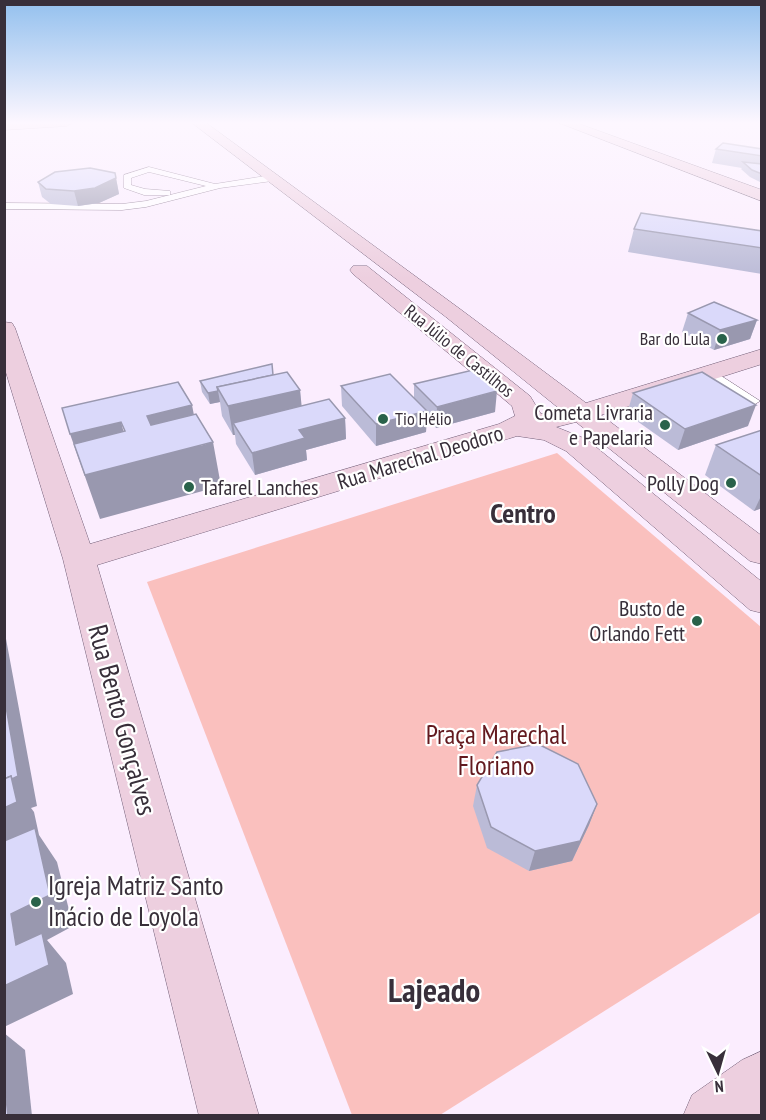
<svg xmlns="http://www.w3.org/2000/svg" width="766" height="1120" font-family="'PT Sans Narrow',sans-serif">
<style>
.green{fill:#fac0be}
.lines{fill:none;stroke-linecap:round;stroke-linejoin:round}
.lane-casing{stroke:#735f78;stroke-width:1}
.secondary-casing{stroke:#735f78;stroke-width:1}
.lane{fill:#fff;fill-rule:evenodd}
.secondary{fill:#edcfdf;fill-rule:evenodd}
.wall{fill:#bbbbd7}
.shaded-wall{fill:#9998af}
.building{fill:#dad9fa;stroke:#9998af;stroke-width:1.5}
.poi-dot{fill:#29624a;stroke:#fff;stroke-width:2}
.labels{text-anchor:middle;stroke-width:4.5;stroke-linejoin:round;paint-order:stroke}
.far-poi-label{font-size:18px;fill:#382f3a;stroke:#fff;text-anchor:end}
.far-street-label{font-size:18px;fill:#382f3a;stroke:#fff}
.poi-label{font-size:22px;fill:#382f3a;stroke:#fff;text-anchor:end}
.street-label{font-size:22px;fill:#382f3a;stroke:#fff}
.near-street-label{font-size:27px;fill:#382f3a;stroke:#fff}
.near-park-label{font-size:27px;fill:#63191e;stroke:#fff}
.near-poi-label{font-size:27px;fill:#382f3a;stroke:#fff;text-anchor:start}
.district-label{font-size:28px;font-weight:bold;fill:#382f3a;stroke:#fff}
.near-district-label{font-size:33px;font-weight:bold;fill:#382f3a;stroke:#fff}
</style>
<rect width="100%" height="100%" fill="#fbedfe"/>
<polygon class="green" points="557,453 761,627 761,912 440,1115 352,1115 147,582"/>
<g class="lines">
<defs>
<g id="lane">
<polygon points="149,167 215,184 272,175 276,178 272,181 220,188 146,207 122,210 4,209 4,203 122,204 146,201 206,186 149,172 131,178 131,185 145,189 170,191 170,195 144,195 124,188 124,175"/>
<polygon points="707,369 712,370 760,401 752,406 747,404 702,376 700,373"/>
</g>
<g id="secondary">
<polygon points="4,122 73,122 67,126 4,130"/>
<polygon points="191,122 205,122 460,309 586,403 762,349 762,364 601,415 762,536 762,564 750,561 576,422 556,427 586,439 762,582 762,613 750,610 566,451 544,440 517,436 97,565 259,1116 199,1116 63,559 4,366 4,322 12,323 15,328 90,544 499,424 515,416 512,406 353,274 350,270 353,266 367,266 530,396 541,414 561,410 446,317"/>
<polygon points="557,122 574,122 762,190 762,201"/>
<polygon points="762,1051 762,1116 683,1116 692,1095 742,1060"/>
</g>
</defs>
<use href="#lane" class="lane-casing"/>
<use href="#secondary" class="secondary-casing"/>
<use href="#lane" class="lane"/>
<use href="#secondary" class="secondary"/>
</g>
<g class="wall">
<polygon points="716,149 762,149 762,183 750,177 741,169 742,168 712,163"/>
<polygon points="115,173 119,194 99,203 78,206 51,204 42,197 38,182"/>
<polygon points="634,229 762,231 762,274 628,252"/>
<polygon points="688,313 757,320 750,339 714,350 682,332"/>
<polygon points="273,375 300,390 301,406 345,418 346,439 306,450 307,460 255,475 236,444 235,435 233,435 222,416 220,402 210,404 202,392 200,381"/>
<polygon points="414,384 495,412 436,428 427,418 426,432 376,446 342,406 341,386 414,398"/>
<polygon points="633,393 748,426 678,450 627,414"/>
<polygon points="762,430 762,508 754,511 705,475 716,445"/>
<polygon points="477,785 597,804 589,825 572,861 529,871 487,848 473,806"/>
</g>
<g class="shaded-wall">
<polygon points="116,178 119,194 99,203 78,206 74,191"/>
<polygon points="757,320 750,339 714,350 720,330"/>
<polygon points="300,390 303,419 233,423 235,435 233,435 228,406"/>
<polygon points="218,391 220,402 210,404 208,393"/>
<polygon points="497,391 495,412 436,428 437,407"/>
<polygon points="192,405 200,446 213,442 221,486 100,519 70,434 121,422 132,463 147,416"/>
<polygon points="756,405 748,426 678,450 685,429"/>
<polygon points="427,411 426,432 376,446 376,424"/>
<polygon points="345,418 346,439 306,450 307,460 255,475 252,453 299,430"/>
<polygon points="762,494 762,508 754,511"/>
<polygon points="4,628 37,806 31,808 34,812 39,835 57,862 73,926 47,940 66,963 73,994 4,1027 4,986 16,945 11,914 4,851"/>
<polygon points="597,804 589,825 572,861 529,871 535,851"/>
<polygon points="4,1033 25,1050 32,1116 8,1116 4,1080"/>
</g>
<g class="building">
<polygon points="723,143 762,149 762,156 716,149"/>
<polygon points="743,162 762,164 762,174 752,170"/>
<polygon points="90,168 115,173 116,178 95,188 74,191 46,189 38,182 55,172"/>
<polygon points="641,213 762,231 762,248 634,229"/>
<polygon points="714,302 757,320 720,330 688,313"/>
<polygon points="272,364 273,375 217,387 218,391 208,393 200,381"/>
<polygon points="473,370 497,391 437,407 414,384"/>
<polygon points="287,372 300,390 228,406 217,387"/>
<polygon points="702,372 756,405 685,429 633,393"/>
<polygon points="390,374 427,411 376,424 341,386"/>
<polygon points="178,382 192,405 147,416 151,425 196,414 213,442 85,475 74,444 125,431 121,422 70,434 62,408"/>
<polygon points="329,399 345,418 299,430 305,438 252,453 233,423"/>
<polygon points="762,430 762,476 716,445"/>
<polygon points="4,695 18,776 12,779 11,776 4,779"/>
<polygon points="538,744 578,764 597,804 580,841 535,851 491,827 477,785 497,752"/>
<polygon points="11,776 17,802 4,808 4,779"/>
<polygon points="35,828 50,895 11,914 16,945 42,933 49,965 4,986 4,841"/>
<polygon points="4,1080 8,1116 4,1116"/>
</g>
<linearGradient id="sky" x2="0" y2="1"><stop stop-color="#93c0ee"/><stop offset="0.44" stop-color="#fdf7ff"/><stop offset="1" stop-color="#fdf7ff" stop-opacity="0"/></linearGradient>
<rect width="766" height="279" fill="url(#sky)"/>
<g class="poi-dot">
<circle cx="722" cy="339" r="6"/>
<circle cx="383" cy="419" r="6"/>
<circle cx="665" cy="425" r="6"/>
<circle cx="731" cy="483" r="6"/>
<circle cx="189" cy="487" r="6"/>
<circle cx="697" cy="621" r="6"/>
<circle cx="36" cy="902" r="6"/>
</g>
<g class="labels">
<g class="far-poi-label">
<text x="710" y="345">Bar do Lula</text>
<text x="395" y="425" text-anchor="start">Tio Hélio</text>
</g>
<g class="far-street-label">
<text transform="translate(459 351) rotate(39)" y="6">Rua Júlio de Castilhos</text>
</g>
<g class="poi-label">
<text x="653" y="420">Cometa Livraria<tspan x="653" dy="25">e Papelaria</tspan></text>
<text x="719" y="491">Polly Dog</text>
<text x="201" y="495" text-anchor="start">Tafarel Lanches</text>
<text x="685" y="616">Busto de<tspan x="685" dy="25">Orlando Fett</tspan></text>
</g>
<g class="street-label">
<text transform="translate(420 457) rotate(-17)" y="8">Rua Marechal Deodoro</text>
</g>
<g class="near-street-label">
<text transform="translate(122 720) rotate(75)" y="9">Rua Bento Gonçalves</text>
</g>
<g class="near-park-label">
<text x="496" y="744">Praça Marechal<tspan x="496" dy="31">Floriano</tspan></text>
</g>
<g class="near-poi-label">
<text x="48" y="895">Igreja Matriz Santo<tspan x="48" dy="31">Inácio de Loyola</tspan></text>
</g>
<g class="district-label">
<text x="523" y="523">Centro</text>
</g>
<g class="near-district-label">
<text x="434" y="1002">Lajeado</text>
</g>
</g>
<rect width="766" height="1120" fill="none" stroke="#382f3a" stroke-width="12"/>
<g transform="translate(718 1072) rotate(175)" stroke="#ffffff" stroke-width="4.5" paint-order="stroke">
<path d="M0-4.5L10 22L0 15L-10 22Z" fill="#382f3a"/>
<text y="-9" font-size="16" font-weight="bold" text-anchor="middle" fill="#382f3a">N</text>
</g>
</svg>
